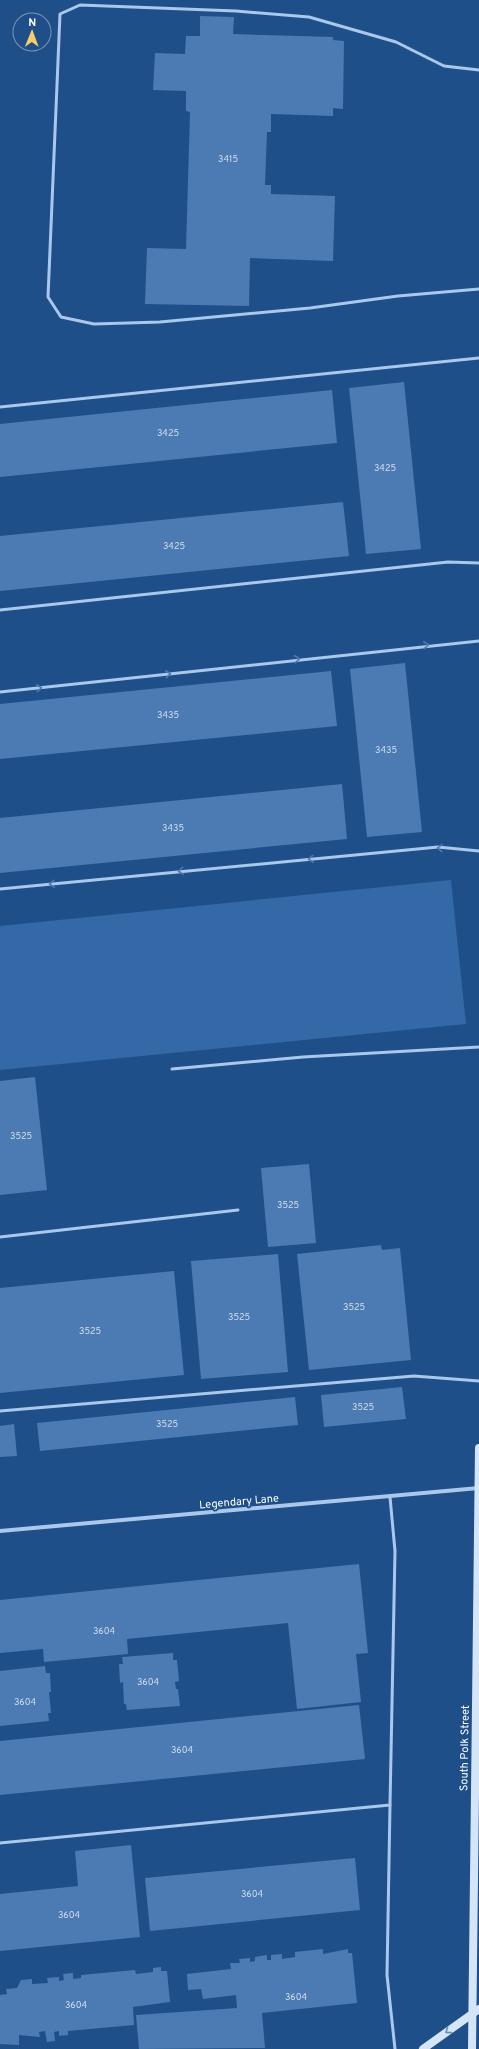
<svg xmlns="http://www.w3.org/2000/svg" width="479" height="2049" font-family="Overpass,sans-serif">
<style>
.green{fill:#3269a6}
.building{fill:#4b7bb2}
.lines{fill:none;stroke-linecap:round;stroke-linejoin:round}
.lane{stroke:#aac8eb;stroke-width:3}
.street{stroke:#aac8eb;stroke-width:4}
.secondary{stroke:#d5e5f8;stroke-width:8}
.oneway{stroke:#5079ab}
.oneway2{stroke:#688bb5}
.labels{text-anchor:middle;stroke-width:4;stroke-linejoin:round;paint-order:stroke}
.number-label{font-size:9px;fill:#d2deec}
.street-label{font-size:11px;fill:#fff;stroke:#1f4f89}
</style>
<rect width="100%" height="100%" fill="#1f4f89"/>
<polygon class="green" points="451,880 466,1024 0,1070 0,926"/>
<g class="building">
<polygon points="200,16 234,17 233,34 333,37 333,40 344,41 343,109 333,108 333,116 271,114 271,132 267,132 265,185 271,185 271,194 335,196 333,261 250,258 249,306 145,304 147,248 186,249 190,112 186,111 186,91 153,90 155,53 185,54 186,36 200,36"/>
<polygon points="404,382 421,549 366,554 349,388"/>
<polygon points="332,390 337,443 0,477 0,424"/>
<polygon points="343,502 349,556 0,591 0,536"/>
<polygon points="405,663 422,832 367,837 350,669"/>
<polygon points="331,671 337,726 0,759 0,704"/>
<polygon points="342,784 347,839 0,873 0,818"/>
<polygon points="35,1077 47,1190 0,1195 0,1081"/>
<polygon points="309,1164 316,1243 268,1247 261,1168"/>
<polygon points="381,1245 382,1250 400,1248 411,1360 309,1370 297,1254"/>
<polygon points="278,1254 288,1372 201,1379 191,1261"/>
<polygon points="174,1271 184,1375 0,1393 0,1288"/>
<polygon points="402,1387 406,1419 324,1427 321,1395"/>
<polygon points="295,1397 298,1425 40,1451 37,1423"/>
<polygon points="14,1424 17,1456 0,1457 0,1426"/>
<polygon points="359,1564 368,1653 356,1654 361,1702 297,1709 288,1623 127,1639 128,1654 44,1662 43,1649 0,1653 0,1600"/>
<polygon points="173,1653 173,1660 177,1660 179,1681 175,1682 176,1689 178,1689 180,1706 127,1710 126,1704 124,1704 123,1682 120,1683 119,1664 123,1664 122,1657"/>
<polygon points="45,1666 46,1673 50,1673 51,1692 49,1692 51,1713 48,1713 49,1721 0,1726 0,1671"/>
<polygon points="359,1705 365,1759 0,1795 0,1741"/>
<polygon points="131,1845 140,1937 0,1951 0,1894 78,1886 75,1851"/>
<polygon points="355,1858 360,1910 150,1931 145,1878"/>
<polygon points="323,1949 323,1954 348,1949 348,1953 352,1953 357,2003 262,2013 265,2048 139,2049 136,2015 237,2008 236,1995 203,1999 201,1989 188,1990 187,1974 231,1969 230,1963 240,1963 239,1959 250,1958 250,1962 255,1961 255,1957 267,1955 267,1960 271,1960 271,1955 282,1954 282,1959 295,1957 295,1952"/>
<polygon points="161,1967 161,1971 167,1971 170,2002 133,2007 134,2025 68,2031 68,2035 59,2036 59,2031 54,2032 55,2041 47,2042 45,2031 39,2032 40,2037 19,2035 19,2045 0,2044 0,1995 7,1994 6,1989 17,1988 21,1980 32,1979 32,1984 48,1983 47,1978 59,1977 59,1981 64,1980 63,1974 73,1973 73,1979 81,1978 81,1975 135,1970 136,1974 153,1972 153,1968"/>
</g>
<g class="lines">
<g class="lane">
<polyline points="479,70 444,66 396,42 309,17 236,11 80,5 60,14 48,297 61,317 94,324 160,322 310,308 398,296 479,289"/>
<polyline points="0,407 479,358"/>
<polyline points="0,610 448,562 479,563"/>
<polyline points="0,692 479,641"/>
<polyline points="0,889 438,847 479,851"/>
<polyline points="172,1069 303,1057 479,1047"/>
<polyline points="0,1237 238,1210"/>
<polyline points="0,1411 414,1376 479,1381"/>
<polyline points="390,1805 387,1975 395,2049"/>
<polyline points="0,1843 390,1805 395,1551 390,1497"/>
</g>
<polyline class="street" points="0,1531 479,1488"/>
<g class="secondary">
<polyline points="423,2049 479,2009"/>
<polyline points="472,2049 479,1448"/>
</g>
</g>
<defs><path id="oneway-chevron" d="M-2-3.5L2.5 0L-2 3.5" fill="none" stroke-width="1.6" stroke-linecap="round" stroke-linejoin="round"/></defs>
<g class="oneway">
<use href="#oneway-chevron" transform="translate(426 645) rotate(-6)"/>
<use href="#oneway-chevron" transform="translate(297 659) rotate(-6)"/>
<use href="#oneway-chevron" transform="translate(168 674) rotate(-6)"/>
<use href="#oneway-chevron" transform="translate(39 688) rotate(-6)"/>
<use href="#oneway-chevron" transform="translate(440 848) rotate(-178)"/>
<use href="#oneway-chevron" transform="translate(311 859) rotate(175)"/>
<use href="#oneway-chevron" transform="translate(181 871) rotate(175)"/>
<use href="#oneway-chevron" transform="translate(52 884) rotate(175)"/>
</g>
<use class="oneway2" href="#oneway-chevron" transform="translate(448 2031) rotate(144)"/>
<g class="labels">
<g class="number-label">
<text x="228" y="162">3415</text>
<text x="168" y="436">3425</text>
<text x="385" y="471">3425</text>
<text x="174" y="549">3425</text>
<text x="168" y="718">3435</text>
<text x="386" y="753">3435</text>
<text x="173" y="831">3435</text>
<text x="21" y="1139">3525</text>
<text x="288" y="1208">3525</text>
<text x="354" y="1310">3525</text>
<text x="239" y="1320">3525</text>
<text x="90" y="1334">3525</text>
<text x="363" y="1410">3525</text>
<text x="167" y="1427">3525</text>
<text x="104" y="1634">3604</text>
<text x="148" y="1685">3604</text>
<text x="25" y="1705">3604</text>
<text x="182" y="1753">3604</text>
<text x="252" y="1897">3604</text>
<text x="69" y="1918">3604</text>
<text x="296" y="2000">3604</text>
<text x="76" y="2008">3604</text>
</g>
<g class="street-label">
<text transform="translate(239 1501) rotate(-5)" y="4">Legendary Lane</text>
<text transform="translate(464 1748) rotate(-89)" y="4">South Polk Street</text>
</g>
</g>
<g transform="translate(32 32) rotate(1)"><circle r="19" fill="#1f4f89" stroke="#7995b8"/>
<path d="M0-3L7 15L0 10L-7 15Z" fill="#f9cd69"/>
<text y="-6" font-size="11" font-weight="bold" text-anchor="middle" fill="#ffffff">N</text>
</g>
</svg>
